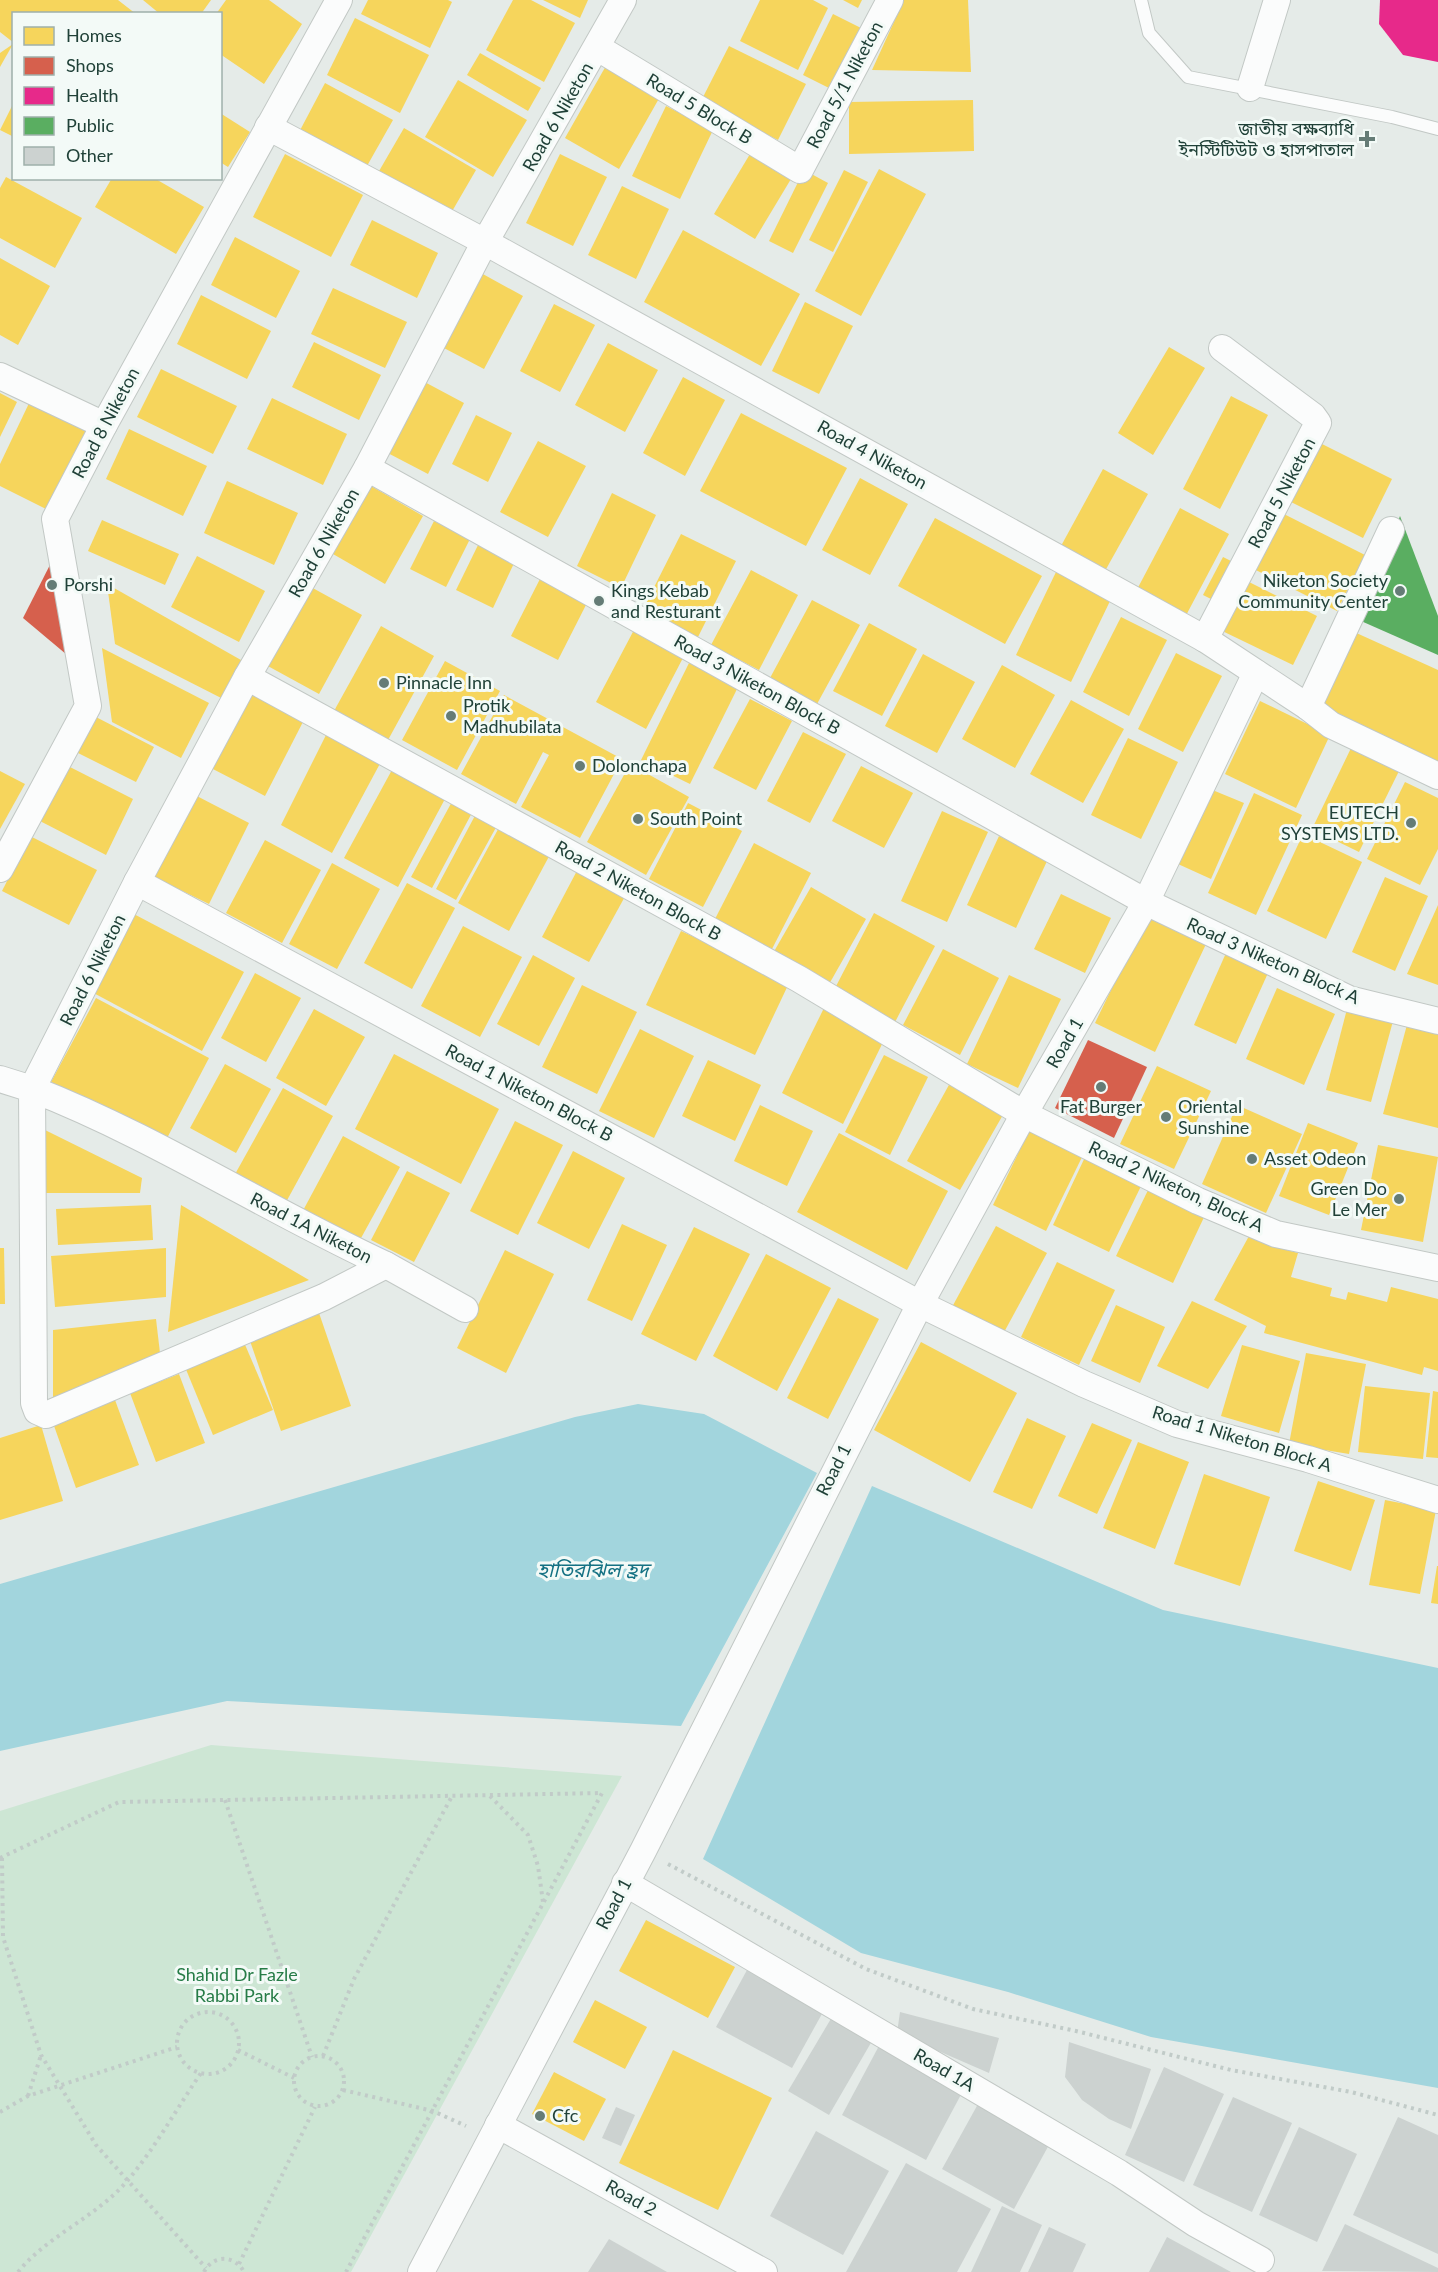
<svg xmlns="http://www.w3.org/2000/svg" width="1438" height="2272" font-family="Lato,'Noto Sans Bengali',sans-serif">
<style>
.green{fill:#cde6d4}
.water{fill:#a2d5dd}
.homes{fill:#f6d55c}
.shops{fill:#d6604d}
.health{fill:#e7298a}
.public{fill:#5aae61}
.building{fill:#ccd2d0}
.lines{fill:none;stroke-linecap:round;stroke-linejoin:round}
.lane-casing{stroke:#c2c8c5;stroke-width:14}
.street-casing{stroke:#c2c8c5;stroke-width:28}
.path{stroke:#c1cbc8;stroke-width:4;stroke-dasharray:3 4.5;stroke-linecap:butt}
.lane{stroke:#fbfcfc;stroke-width:12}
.street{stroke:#fbfcfc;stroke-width:26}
.poi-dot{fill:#657c76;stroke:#f3faf7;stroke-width:2}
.labels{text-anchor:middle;stroke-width:6;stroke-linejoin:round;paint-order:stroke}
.street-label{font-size:18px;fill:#204138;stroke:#f3faf7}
.poi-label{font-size:18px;fill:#204138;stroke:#f3faf7;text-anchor:start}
.park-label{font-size:18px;fill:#267c47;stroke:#f3faf7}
.water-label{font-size:20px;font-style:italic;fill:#147183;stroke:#f3faf7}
</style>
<rect width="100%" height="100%" fill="#e5ebe8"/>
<polygon class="green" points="211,1745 622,1776 351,2272 0,2272 0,1811"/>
<g class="water">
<polygon points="638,1404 704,1414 817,1473 681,1726 227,1701 0,1751 0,1584 575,1417"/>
<polygon points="872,1486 1163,1610 1438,1668 1438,2088 1151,2037 1008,1992 861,1953 703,1859"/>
</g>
<g class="homes">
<polygon points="0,0 118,0 136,14 14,14 14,43 0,32"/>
<polygon points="143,0 211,0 201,14 160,14"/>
<polygon points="226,0 269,0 302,24 264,84 220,54 220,14 216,14"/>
<polygon points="368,0 448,0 452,2 430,48 361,14"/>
<polygon points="513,0 531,0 575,23 544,82 486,50"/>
<polygon points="543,0 588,0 580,18"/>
<polygon points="760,0 813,0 828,8 798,70 740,41"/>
<polygon points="843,0 862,0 858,8"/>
<polygon points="904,0 968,0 971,72 872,70"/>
<polygon points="833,14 861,28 831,89 803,75"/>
<polygon points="355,18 429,55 400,113 327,75"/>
<polygon points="13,44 0,67 0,53"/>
<polygon points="729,46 806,84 778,140 701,101"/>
<polygon points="480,53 541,88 528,111 467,75"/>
<polygon points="607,64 661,95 619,169 565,138"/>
<polygon points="458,80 527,120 493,177 425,137"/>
<polygon points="325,83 393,120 363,173 297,136"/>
<polygon points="973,100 974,151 849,154 849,102"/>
<polygon points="14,102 14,137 0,130"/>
<polygon points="666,106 713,130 680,199 632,176"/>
<polygon points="220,113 250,132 228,167 220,162"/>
<polygon points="404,128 476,170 447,220 375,178"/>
<polygon points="753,149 794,174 755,239 714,214"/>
<polygon points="285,154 363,195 331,257 253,217"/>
<polygon points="560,154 607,177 573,246 526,223"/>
<polygon points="879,169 926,194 861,316 815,291"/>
<polygon points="804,170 828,183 793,253 769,241"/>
<polygon points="844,170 868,182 833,252 809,240"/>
<polygon points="6,177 82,218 55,268 0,238 0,188"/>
<polygon points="112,178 154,178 204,207 176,254 95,207"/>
<polygon points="622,186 669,209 636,279 588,255"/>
<polygon points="372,220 438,253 417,298 350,265"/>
<polygon points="683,230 800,294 761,366 644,302"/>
<polygon points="235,237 300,271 276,318 211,285"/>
<polygon points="0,258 50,286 18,345 0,335"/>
<polygon points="481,273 523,296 484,369 442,347"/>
<polygon points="333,288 407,322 385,368 311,334"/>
<polygon points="201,295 271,331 247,379 177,344"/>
<polygon points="805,302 853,326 819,394 772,371"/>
<polygon points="554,304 595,325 560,392 520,371"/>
<polygon points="314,342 381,375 359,420 292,387"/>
<polygon points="608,343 658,370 625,432 575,405"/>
<polygon points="1169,347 1205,368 1153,455 1118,433"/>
<polygon points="161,369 237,406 213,454 137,417"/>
<polygon points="683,377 725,400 685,476 643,453"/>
<polygon points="419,379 464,403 428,474 382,450"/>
<polygon points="0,393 17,402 0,437"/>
<polygon points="1231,396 1268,415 1220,509 1183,489"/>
<polygon points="32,397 90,425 48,510 0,486 0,464"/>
<polygon points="272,398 347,434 323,485 247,449"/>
<polygon points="741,413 847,468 806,546 700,491"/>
<polygon points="476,415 512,433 488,482 452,464"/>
<polygon points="129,429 207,466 183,516 106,479"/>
<polygon points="1314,440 1392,479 1363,538 1285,499"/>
<polygon points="538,441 586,466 548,537 500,512"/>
<polygon points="1103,469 1148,494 1105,571 1061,546"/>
<polygon points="860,478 908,504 870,575 822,550"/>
<polygon points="227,481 298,513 274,565 204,533"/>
<polygon points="371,486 423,516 385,584 333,554"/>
<polygon points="612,493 656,515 621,588 577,566"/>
<polygon points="1180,508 1229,534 1182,623 1133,597"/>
<polygon points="1274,509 1365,555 1337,611 1246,565"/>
<polygon points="935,518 1042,576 1005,644 898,586"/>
<polygon points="102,520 179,554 165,585 88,551"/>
<polygon points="434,521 470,539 446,587 410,569"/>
<polygon points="681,534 736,561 698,637 643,609"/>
<polygon points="480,541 516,559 493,608 456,590"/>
<polygon points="197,556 265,591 239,642 171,607"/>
<polygon points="1223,557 1239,565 1219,603 1203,595"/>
<polygon points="751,570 798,595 759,670 711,645"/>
<polygon points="1056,572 1111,599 1071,682 1016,655"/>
<polygon points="542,575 589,599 558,660 511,636"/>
<polygon points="1239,577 1317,616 1293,665 1214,627"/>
<polygon points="107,584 248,664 229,702 115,644"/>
<polygon points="309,586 362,615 319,694 266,665"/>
<polygon points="812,600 860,625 817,704 770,678"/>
<polygon points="1121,617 1167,640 1129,716 1083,692"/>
<polygon points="869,623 917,649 882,716 833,691"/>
<polygon points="381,626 434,656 388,740 334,711"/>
<polygon points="635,628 685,654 646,729 596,702"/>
<polygon points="1352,631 1438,670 1438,762 1315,712"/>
<polygon points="102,648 209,703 181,758 112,722"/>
<polygon points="1176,653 1222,676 1183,752 1138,729"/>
<polygon points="923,654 975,682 937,753 885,726"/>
<polygon points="445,661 500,691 457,770 402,740"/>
<polygon points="690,661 739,685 690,784 641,760"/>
<polygon points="1002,665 1055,695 1015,768 962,739"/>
<polygon points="251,687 306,716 265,796 209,767"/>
<polygon points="504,695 622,759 580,838 521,807 549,755 543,752 516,804 461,774"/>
<polygon points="750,699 792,721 756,790 713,768"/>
<polygon points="1071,700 1124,729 1083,803 1030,774"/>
<polygon points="1260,701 1330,735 1296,808 1225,774"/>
<polygon points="94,716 154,747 136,782 76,752"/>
<polygon points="329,729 383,758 332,853 281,825"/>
<polygon points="803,732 846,754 810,823 767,801"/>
<polygon points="1128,738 1178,762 1141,839 1091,815"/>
<polygon points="1353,744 1401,767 1359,852 1312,829"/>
<polygon points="630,764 689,797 646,875 587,842"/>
<polygon points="66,765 133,799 106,855 38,820"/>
<polygon points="861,766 913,793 884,848 832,821"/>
<polygon points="393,768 446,797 398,887 344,858"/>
<polygon points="0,771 25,784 0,829"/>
<polygon points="1405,782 1438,798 1438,849 1420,885 1367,859"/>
<polygon points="1210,789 1244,803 1211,879 1178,864"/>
<polygon points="191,793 249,823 209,904 150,875"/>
<polygon points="1254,793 1302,815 1256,915 1208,893"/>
<polygon points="454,798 474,809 432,888 411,877"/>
<polygon points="688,803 742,831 703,907 649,879"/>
<polygon points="478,810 499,822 456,900 436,889"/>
<polygon points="942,811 988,832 947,922 901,901"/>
<polygon points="502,822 553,849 509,931 458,903"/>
<polygon points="1303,834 1362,862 1326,939 1267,911"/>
<polygon points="30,836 97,870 69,925 2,891"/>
<polygon points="999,836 1048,859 1016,928 967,905"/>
<polygon points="265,840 321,870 282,943 226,913"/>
<polygon points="754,843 811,873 772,949 715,919"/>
<polygon points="332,863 380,889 337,969 289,944"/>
<polygon points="580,865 628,891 589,962 542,937"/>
<polygon points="1385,877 1428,896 1395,971 1352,952"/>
<polygon points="407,883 455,908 412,989 364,963"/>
<polygon points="811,887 866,919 828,986 772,955"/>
<polygon points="1061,894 1111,918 1085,973 1034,949"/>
<polygon points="1438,905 1438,985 1407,974"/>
<polygon points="130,912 244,972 202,1051 88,990"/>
<polygon points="874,913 935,946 894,1024 833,992"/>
<polygon points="1148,914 1207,942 1155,1052 1095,1023"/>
<polygon points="463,926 522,957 480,1037 421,1006"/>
<polygon points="681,931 790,981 755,1055 646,1005"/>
<polygon points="943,949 999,978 960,1055 903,1025"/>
<polygon points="1226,953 1268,973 1236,1044 1194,1025"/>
<polygon points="533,955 575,978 539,1046 497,1024"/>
<polygon points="255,973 301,998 266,1062 221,1038"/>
<polygon points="1009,975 1061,999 1018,1088 967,1064"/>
<polygon points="582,985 637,1012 597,1094 542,1067"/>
<polygon points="1277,988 1335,1014 1304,1085 1246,1059"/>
<polygon points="96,998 209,1058 165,1142 51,1082"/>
<polygon points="824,1008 885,1038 843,1124 782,1093"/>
<polygon points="314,1009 365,1037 326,1106 276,1078"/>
<polygon points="1347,1009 1393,1021 1371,1102 1326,1090"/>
<polygon points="1408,1021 1438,1029 1438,1128 1383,1114"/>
<polygon points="640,1029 694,1056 654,1138 599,1111"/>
<polygon points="394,1054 499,1109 461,1184 355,1129"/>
<polygon points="884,1055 928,1077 890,1155 845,1132"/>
<polygon points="708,1060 761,1085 735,1141 682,1116"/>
<polygon points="225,1064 271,1089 236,1153 190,1128"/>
<polygon points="1157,1066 1211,1091 1174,1169 1120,1144"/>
<polygon points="950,1083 1004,1113 960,1190 907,1161"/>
<polygon points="283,1088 333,1116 285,1204 234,1176"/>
<polygon points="760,1105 813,1131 787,1186 734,1161"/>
<polygon points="1237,1105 1302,1134 1266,1213 1202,1184"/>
<polygon points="515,1121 563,1145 518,1235 470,1211"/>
<polygon points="1308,1123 1358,1143 1329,1215 1279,1196"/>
<polygon points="1031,1127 1084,1153 1046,1231 993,1205"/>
<polygon points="45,1130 142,1178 140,1193 43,1193"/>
<polygon points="839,1133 948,1191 907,1270 797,1212"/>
<polygon points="343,1136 400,1167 355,1249 299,1218"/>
<polygon points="1378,1145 1438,1157 1423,1242 1361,1230"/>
<polygon points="573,1151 625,1178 589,1249 537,1223"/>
<polygon points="1086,1155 1143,1182 1109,1252 1053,1225"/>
<polygon points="407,1171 450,1193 414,1262 371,1240"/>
<polygon points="1150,1186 1206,1213 1173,1283 1116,1256"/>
<polygon points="151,1205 153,1240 58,1245 56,1209"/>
<polygon points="181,1205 309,1280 168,1332"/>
<polygon points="622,1224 667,1245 632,1321 587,1300"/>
<polygon points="996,1226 1047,1253 1002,1336 951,1309"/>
<polygon points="694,1227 750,1254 696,1361 641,1334"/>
<polygon points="1249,1236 1268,1245 1298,1253 1291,1277 1332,1288 1330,1296 1346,1300 1348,1292 1387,1302 1391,1287 1438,1299 1438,1371 1424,1367 1422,1375 1264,1333 1266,1326 1214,1300"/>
<polygon points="0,1248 4,1248 5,1304 0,1304"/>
<polygon points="166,1248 166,1297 55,1307 51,1256"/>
<polygon points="505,1250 554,1274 506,1373 457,1348"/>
<polygon points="766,1254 831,1288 777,1391 713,1356"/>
<polygon points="1057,1262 1115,1290 1079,1365 1021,1337"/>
<polygon points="838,1298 879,1319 828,1419 787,1398"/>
<polygon points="1192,1301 1247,1326 1208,1389 1157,1366"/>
<polygon points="1116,1305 1165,1327 1140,1383 1091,1361"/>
<polygon points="319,1313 351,1406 281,1431 249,1338"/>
<polygon points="156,1319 160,1353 53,1404 53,1330"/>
<polygon points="243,1340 273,1410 213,1435 185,1367"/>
<polygon points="921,1342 1017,1393 970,1482 874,1430"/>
<polygon points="1242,1345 1300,1361 1279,1433 1221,1416"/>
<polygon points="1306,1353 1366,1364 1349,1454 1289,1444"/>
<polygon points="179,1374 205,1443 156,1462 130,1393"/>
<polygon points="1365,1386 1430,1393 1423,1459 1358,1452"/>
<polygon points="1433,1391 1438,1392 1438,1458 1426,1457"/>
<polygon points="115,1400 139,1465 76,1488 53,1423"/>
<polygon points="1027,1418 1066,1436 1032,1509 993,1492"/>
<polygon points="1092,1423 1132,1440 1097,1514 1058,1496"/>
<polygon points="41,1425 63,1501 0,1520 0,1438"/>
<polygon points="1138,1442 1189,1462 1155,1549 1103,1528"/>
<polygon points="1204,1474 1270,1497 1240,1586 1174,1564"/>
<polygon points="1318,1481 1375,1500 1351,1571 1294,1551"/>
<polygon points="1385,1500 1436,1510 1420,1594 1369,1585"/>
<polygon points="1437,1566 1438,1566 1438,1604 1431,1603"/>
<polygon points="646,1920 735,1967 708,2018 619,1971"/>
<polygon points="595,2000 647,2027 625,2069 573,2042"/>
<polygon points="673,2050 772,2098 718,2210 619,2163"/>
<polygon points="554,2072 606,2099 584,2141 532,2114"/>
</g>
<g class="shops">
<polygon points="57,551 79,665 23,618"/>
<polygon points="1088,1040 1147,1067 1114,1138 1055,1108"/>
</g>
<polygon class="health" points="1380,0 1438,0 1438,62 1403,55 1379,24"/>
<polygon class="public" points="1400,516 1438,616 1438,655 1361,621"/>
<g class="building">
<polygon points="747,1970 823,2012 792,2068 716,2027"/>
<polygon points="900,2012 999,2038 989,2073 897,2033"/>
<polygon points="832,2017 872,2041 829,2115 788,2091"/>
<polygon points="1069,2042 1151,2069 1131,2129 1109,2119 1082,2100 1074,2089 1065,2077"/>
<polygon points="880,2044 964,2089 926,2160 842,2115"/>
<polygon points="1164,2067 1224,2094 1184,2182 1125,2155"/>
<polygon points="1233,2097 1292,2123 1252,2212 1193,2185"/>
<polygon points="978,2104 1050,2143 1014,2209 942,2169"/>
<polygon points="616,2107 635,2115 621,2146 602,2138"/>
<polygon points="1398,2117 1438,2135 1438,2254 1353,2215"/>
<polygon points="1299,2127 1357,2154 1317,2242 1259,2215"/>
<polygon points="816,2131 889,2171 843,2255 770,2216"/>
<polygon points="906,2163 991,2209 957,2272 846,2272"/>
<polygon points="1002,2206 1042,2225 1020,2272 971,2272"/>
<polygon points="1345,2224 1438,2268 1438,2272 1322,2271"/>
<polygon points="1049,2227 1086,2244 1073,2272 1028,2272"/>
<polygon points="1167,2237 1231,2272 1149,2272"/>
<polygon points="609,2239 667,2272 588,2272"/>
</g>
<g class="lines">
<defs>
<polyline id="lane" points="1141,0 1149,33 1188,77 1392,117 1438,129"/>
<g id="street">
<polyline points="598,48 800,170 890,0"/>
<polyline points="1250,88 1277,0"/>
<polyline points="268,127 485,242 1205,639 1308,707 1391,530"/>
<polyline points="0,376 104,425"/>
<polyline points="367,468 1146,902 1349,999 1438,1021"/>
<polyline points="1205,639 1318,423 1313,416 1222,348"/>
<polyline points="247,677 799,979 1024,1114 1198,1201 1276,1234 1438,1268"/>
<polyline points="1308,707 1331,725 1438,776"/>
<polyline points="0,869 88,706 55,519 104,425 339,0"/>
<polyline points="137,882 920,1304 1084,1384 1177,1424 1308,1459 1438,1500"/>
<path d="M 0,1079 L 32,1089 L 34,1403 L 37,1411 L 46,1415 L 324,1297 L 386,1265 C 267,1210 155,1137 32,1089 L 137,882 L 247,677 L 367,468 L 480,251 L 623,0"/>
<polyline points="386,1265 465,1309"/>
<polyline points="625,1883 1119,2173 1196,2224 1261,2260"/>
<polyline points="498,2125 764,2272"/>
<polyline points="421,2272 643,1851 920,1304 1024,1114 1146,902 1256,673"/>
</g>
</defs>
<use href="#lane" class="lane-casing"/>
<use href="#street" class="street-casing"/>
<g class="path">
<polyline points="490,1796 528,1835 538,1866 543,1902"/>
<polyline points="225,1800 312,2057"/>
<polyline points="0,1858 119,1802 602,1793 346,2272"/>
<polyline points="2,1858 3,1937 41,2055 96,2145 206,2268"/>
<polyline points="668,1864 866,1969 973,2009 1076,2031 1231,2070 1351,2092 1438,2115"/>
<circle cx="208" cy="2043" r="31"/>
<polyline points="238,2050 294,2078"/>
<circle cx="319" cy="2081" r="25"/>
<polyline points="323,2056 354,1979 452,1796"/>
<polyline points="343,2090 433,2111 466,2126"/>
<polyline points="28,2096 41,2055"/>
<polyline points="0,2112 28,2096 177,2047"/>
<polyline points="239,2264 315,2107"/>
<path d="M 18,2272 C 48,2235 97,2217 128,2180 C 155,2148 177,2108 201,2073"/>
<path d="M 204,2272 C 213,2254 235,2255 244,2272"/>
</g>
<use href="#lane" class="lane"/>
<use href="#street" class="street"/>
</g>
<g class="poi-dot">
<path d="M1364 130h6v6h6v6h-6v6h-6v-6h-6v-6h6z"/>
<circle cx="52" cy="585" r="6"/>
<circle cx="1400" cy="591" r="6"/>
<circle cx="599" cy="601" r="6"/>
<circle cx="384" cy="683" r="6"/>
<circle cx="451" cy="716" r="6"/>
<circle cx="580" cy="766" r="6"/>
<circle cx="638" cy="819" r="6"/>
<circle cx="1411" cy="823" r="6"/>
<circle cx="1101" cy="1087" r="6"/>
<circle cx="1166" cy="1117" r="6"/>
<circle cx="1252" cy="1159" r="6"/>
<circle cx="1399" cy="1199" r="6"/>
<circle cx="540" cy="2116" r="6"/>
</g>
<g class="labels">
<g class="street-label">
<text transform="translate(845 85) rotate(-62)" y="6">Road 5/1 Niketon</text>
<text transform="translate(699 109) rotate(31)" y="6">Road 5 Block B</text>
<text transform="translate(558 117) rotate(-60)" y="6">Road 6 Niketon</text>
<text transform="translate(106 423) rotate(-62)" y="6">Road 8 Niketon</text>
<text transform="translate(872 455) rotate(29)" y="6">Road 4 Niketon</text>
<text transform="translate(1282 493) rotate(-62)" y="6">Road 5 Niketon</text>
<text transform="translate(324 543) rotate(-60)" y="6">Road 6 Niketon</text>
<text transform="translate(757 685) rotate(29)" y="6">Road 3 Niketon Block B</text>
<text transform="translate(638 891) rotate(29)" y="6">Road 2 Niketon Block B</text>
<text transform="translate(1273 961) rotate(24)" y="6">Road 3 Niketon Block A</text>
<text transform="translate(93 970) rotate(-63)" y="6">Road 6 Niketon</text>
<text transform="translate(1065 1043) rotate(-60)" y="6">Road 1</text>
<text transform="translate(529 1093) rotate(28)" y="6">Road 1 Niketon Block B</text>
<text transform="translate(1176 1187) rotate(25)" y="6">Road 2 Niketon, Block A</text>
<text transform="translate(311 1228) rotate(27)" y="6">Road 1A Niketon</text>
<text transform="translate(1242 1439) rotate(17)" y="6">Road 1 Niketon Block A</text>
<text transform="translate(834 1470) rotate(-63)" y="6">Road 1</text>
<text transform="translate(614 1904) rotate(-62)" y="6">Road 1</text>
<text transform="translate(944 2070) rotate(30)" y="6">Road 1A</text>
<text transform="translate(631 2198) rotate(29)" y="6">Road 2</text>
</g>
<g class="poi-label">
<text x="1354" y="135" text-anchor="end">জাতীয় বক্ষব্যাধি<tspan x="1354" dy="21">ইনস্টিটিউট ও হাসপাতাল</tspan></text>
<text x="1388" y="587" text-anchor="end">Niketon Society<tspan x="1388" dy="21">Community Center</tspan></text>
<text x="64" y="591">Porshi</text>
<text x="611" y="597">Kings Kebab<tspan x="611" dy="21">and Resturant</tspan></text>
<text x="396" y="689">Pinnacle Inn</text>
<text x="463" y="712">Protik<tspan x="463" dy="21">Madhubilata</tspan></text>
<text x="592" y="772">Dolonchapa</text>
<text x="1399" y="819" text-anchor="end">EUTECH<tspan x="1399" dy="21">SYSTEMS LTD.</tspan></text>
<text x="650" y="825">South Point</text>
<text x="1101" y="1113" text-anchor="middle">Fat Burger</text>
<text x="1178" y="1113">Oriental<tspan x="1178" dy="21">Sunshine</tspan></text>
<text x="1264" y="1165">Asset Odeon</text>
<text x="1387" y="1195" text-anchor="end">Green Do<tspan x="1387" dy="21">Le Mer</tspan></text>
<text x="552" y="2122">Cfc</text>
</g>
<g class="park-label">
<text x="237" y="1981">Shahid Dr Fazle<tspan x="237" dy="21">Rabbi Park</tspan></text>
</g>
<g class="water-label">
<text x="593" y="1577">হাতিরঝিল হ্রদ</text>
</g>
</g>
<rect x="12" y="12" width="210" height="168" fill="#f3faf7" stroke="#9fb0ab" stroke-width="1.5"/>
<rect x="24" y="27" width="30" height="18" fill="#f6d55c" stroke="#9fb0ab" stroke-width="1.5"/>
<text x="66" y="42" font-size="18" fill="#204138">Homes</text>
<rect x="24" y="57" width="30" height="18" fill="#d6604d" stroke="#9fb0ab" stroke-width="1.5"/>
<text x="66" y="72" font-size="18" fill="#204138">Shops</text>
<rect x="24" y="87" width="30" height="18" fill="#e7298a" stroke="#9fb0ab" stroke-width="1.5"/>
<text x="66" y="102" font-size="18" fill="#204138">Health</text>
<rect x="24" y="117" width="30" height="18" fill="#5aae61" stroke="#9fb0ab" stroke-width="1.5"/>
<text x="66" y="132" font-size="18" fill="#204138">Public</text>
<rect x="24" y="147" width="30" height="18" fill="#ccd2d0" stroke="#9fb0ab" stroke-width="1.5"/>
<text x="66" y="162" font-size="18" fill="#204138">Other</text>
</svg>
